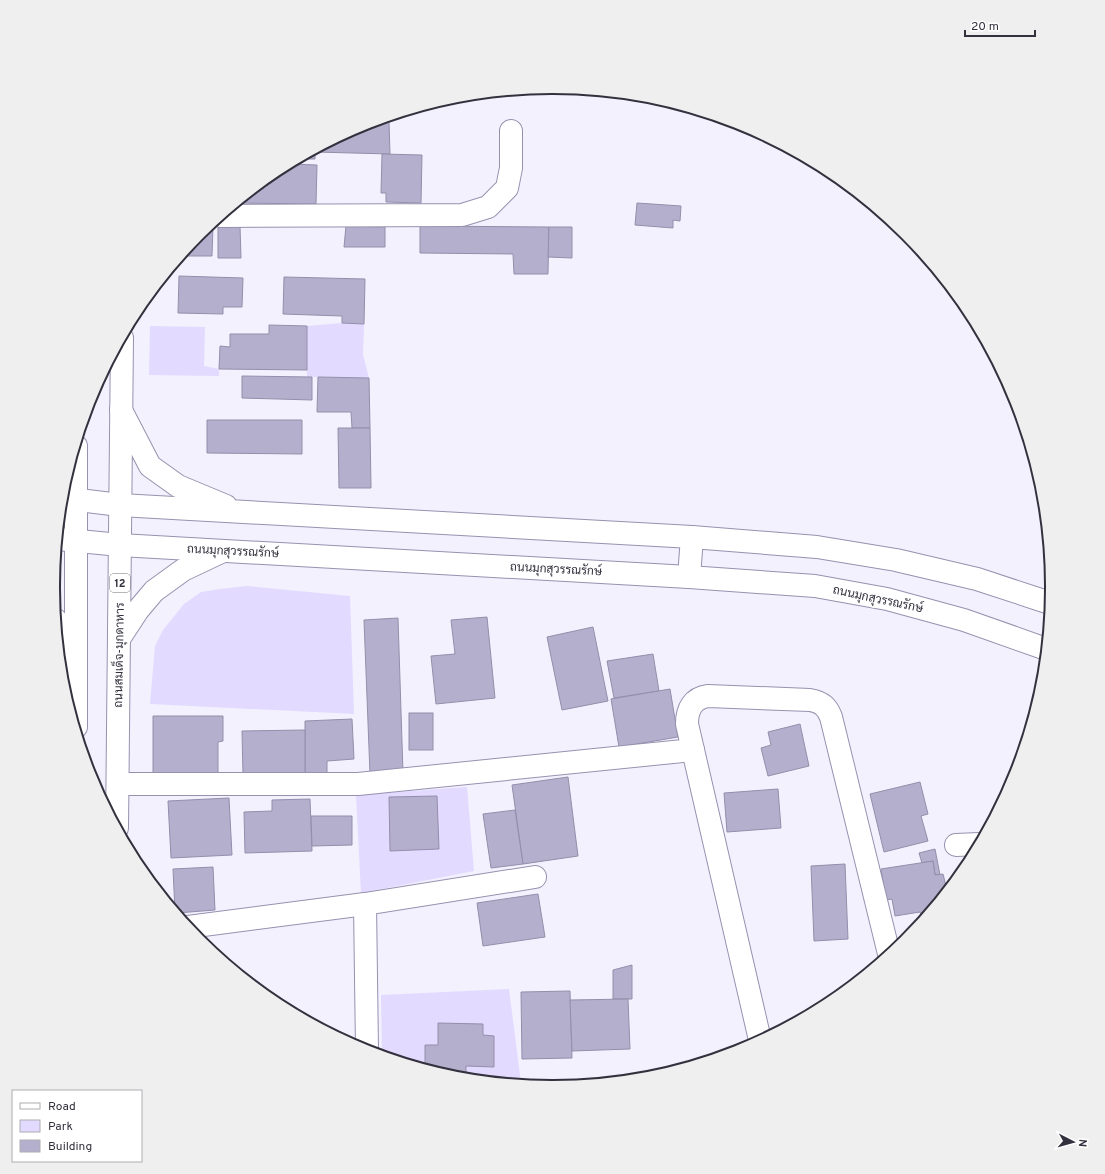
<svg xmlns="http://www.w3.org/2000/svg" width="1105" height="1174" font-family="Overpass,Sarabun,sans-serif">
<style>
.green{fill:#e2daff}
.building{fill:#b5afce;stroke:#948eab}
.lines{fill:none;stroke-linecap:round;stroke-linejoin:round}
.street-casing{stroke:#9791af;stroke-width:24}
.secondary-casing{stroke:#9791af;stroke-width:24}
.primary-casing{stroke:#9791af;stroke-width:24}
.street{stroke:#fff;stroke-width:22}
.secondary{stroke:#fff;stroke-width:22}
.primary{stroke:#fff;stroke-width:22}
.labels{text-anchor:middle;stroke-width:3;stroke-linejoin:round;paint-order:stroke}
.shield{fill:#fff;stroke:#716f78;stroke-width:1}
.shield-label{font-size:11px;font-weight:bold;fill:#34313e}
.street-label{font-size:12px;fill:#34313e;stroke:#fff}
.rim{fill:none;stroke:#34313e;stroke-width:2}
</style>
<rect width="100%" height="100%" fill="#f3f1fe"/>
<g class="green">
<polygon points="342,323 364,324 363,355 369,378 307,377 307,326"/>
<polygon points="150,326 205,327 204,366 219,369 219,376 149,375"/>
<polygon points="247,586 350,596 354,714 150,704 155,646 163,630 184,604 201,592 220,589"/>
<polygon points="467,787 474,871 361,893 356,795"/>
<polygon points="509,989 521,1083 455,1077 382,1055 381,995"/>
</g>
<g class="building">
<polygon points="372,122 389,122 390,154 315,152 315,150 362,125"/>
<polygon points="315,150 315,159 299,159"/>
<polygon points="382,154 422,155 421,203 386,202 386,193 381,193"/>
<polygon points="289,164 317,165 316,204 237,203 275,172"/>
<polygon points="637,203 681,206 680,221 673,220 673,228 635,225"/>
<polygon points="209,226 213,226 212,256 181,256 199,234"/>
<polygon points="240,226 241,258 218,258 218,227"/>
<polygon points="346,226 385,227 385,247 344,247"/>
<polygon points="420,226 549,227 548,274 514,274 513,254 420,253"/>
<polygon points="549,227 572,227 572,258 548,257"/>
<polygon points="179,276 243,278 242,307 223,307 223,314 178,313"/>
<polygon points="284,277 365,279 364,324 342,323 342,316 283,314"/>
<polygon points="269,325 307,326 307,370 219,369 220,346 230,347 230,334 269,334"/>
<polygon points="242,376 312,377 312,400 242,398"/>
<polygon points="318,377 369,378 370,428 352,428 351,412 317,412"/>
<polygon points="207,420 302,420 302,454 207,453"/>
<polygon points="338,428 370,428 371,488 339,488"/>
<polygon points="487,617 495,698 436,704 431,656 455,654 451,620"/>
<polygon points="398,618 403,773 370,774 364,620"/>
<polygon points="593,627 608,701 562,710 547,637"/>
<polygon points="653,654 659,691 614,698 607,661"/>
<polygon points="670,689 678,737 619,747 611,699"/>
<rect x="409" y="713" width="24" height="37"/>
<polygon points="153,716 223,716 223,741 218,742 218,778 153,778"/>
<polygon points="352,719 354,759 327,761 327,774 305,777 305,721"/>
<polygon points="800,724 809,766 768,776 761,748 771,745 768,732"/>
<polygon points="305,730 305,774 243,775 242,731"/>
<polygon points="568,777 578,856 523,864 512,785"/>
<polygon points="920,782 928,814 921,816 928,841 884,852 870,794"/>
<polygon points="778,789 781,828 727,832 724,793"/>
<polygon points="437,796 439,849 390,851 389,797"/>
<polygon points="229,798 232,855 171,858 168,801"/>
<polygon points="310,799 312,851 245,853 244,812 272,811 272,800"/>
<polygon points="515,810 523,864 491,868 483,814"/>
<polygon points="311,816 352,816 352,845 312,846"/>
<polygon points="935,849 940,875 935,875 933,861 922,863 919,853"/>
<polygon points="933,861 935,875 943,874 947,890 922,920 920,912 895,916 892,899 886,900 881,869"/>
<polygon points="845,864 848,939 814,941 811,866"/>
<polygon points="213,867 215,910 177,913 175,911 173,869"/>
<polygon points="538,894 545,937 483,946 477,903"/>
<polygon points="632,965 632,999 613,999 613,970"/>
<polygon points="570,991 572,1058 522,1059 521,992"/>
<polygon points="628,999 630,1049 572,1051 570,1000"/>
<polygon points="438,1023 483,1024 483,1035 494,1036 494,1067 466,1066 466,1078 455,1077 425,1068 425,1045 438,1045"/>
</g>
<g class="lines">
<defs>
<g id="street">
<polyline points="221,216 462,215 488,207 507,188 511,168 511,131"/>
<polyline points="118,784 358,784 693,750"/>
<polyline points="956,845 979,844"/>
<polyline points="365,904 367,1050"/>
<polyline points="188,927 365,904 535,877"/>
<path d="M 760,1040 L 687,724 C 687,709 693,698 708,696 L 810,700 C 822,702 827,707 831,717 L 889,954"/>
</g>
<g id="secondary">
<polyline points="121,410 150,466 178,486 226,506"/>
<polyline points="62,498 120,505 692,537 817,547 896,560 977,579 1050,603"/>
<polyline points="58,539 120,545 689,577 815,586 887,599 964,620 1046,649"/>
<polyline points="689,577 692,537"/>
<polyline points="56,620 63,633 73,670"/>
<polyline points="119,639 138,610 154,591 183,570 221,552"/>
</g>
<g id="primary">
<polyline points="76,727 76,446"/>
<polyline points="117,828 122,338"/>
</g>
</defs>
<use href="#street" class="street-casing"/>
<use href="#secondary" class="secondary-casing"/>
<use href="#primary" class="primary-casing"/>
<use href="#street" class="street"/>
<use href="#secondary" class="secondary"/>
<use href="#primary" class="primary"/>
</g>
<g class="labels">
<rect class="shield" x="110" y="574" width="20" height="18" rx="3"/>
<g class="shield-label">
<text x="120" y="587">12</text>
</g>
<g class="street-label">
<text transform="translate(233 551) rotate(3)" y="4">ถนนมุกสุวรรณรักษ์</text>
<text transform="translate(556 569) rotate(3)" y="4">ถนนมุกสุวรรณรักษ์</text>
<text transform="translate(878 599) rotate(12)" y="4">ถนนมุกสุวรรณรักษ์</text>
<text transform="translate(119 655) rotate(-89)" y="4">ถนนสมเด็จ-มุกดาหาร</text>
</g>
</g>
<path d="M0 0H1105V1174H0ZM552 94H553A492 492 0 0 1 1045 586V588A492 492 0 0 1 553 1080H552A492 492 0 0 1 60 588V586A492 492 0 0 1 552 94Z" fill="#efeff0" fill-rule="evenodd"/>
<path class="rim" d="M552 94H553A492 492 0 0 1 1045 586V588A492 492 0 0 1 553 1080H552A492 492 0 0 1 60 588V586A492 492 0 0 1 552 94Z"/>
<rect x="12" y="1090" width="130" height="72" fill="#ffffff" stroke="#aeadb2"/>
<rect x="20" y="1103" width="20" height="6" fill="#ffffff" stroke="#aeadb2"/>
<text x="48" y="1110" font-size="12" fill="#34313e">Road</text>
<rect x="20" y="1120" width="20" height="12" fill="#e2daff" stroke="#aeadb2"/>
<text x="48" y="1130" font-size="12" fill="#34313e">Park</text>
<rect x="20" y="1140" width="20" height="12" fill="#b5afce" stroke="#aeadb2"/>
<text x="48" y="1150" font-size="12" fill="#34313e">Building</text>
<g transform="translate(1073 1142) rotate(96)" stroke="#ffffff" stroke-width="3" paint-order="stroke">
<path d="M0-3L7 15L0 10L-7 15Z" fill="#34313e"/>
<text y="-6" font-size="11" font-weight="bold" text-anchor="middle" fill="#34313e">N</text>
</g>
<path d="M965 30v6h70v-6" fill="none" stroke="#34313e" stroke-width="2"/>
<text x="971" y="30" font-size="12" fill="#34313e" stroke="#ffffff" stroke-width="3" paint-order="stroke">20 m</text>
</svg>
